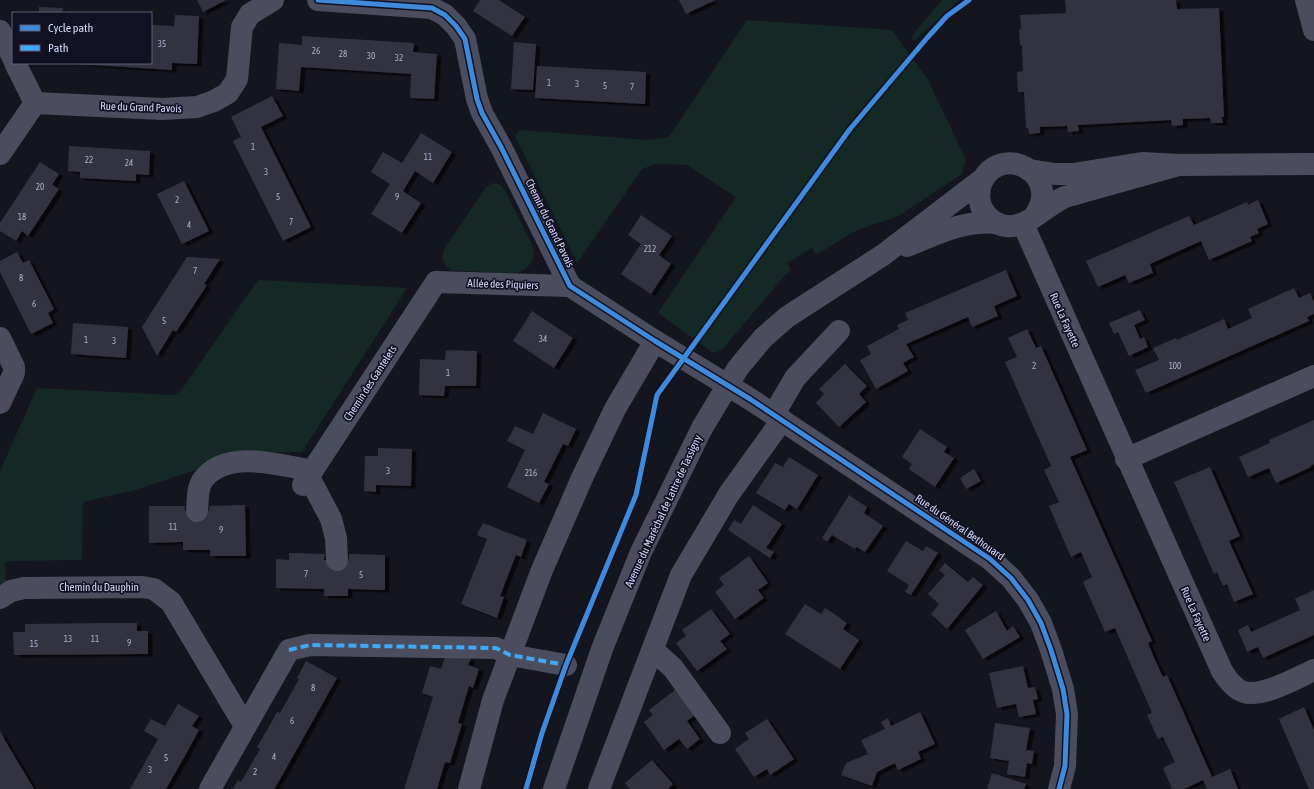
<svg xmlns="http://www.w3.org/2000/svg" width="1314" height="789" font-family="'Asap Condensed',sans-serif">
<style>
.green{fill:#142926}
.building{fill:#333341;filter:url(#shadow)}
.lines{fill:none;stroke-linecap:round;stroke-linejoin:round}
.minor{stroke:#4b4d5e;stroke-width:22}
.quiet{stroke:#3fa9f5;stroke-width:4;stroke-dasharray:8 4;stroke-linecap:butt}
.cycleway-casing{stroke:#111123;stroke-width:8}
.cycleway{stroke:#408adc;stroke-width:5}
.labels{text-anchor:middle;stroke-width:3.5;stroke-linejoin:round;paint-order:stroke}
.number-label{font-size:9px;fill:#aeb0cc}
.street-label{font-size:11px;fill:#d7d9fb;stroke:#111123}
</style>
<defs>
<filter id="shadow"><feDropShadow dx="4.5" dy="2.5" stdDeviation="0" flood-color="#0009"/></filter>
</defs>
<rect width="100%" height="100%" fill="#15151f"/>
<g class="green">
<polygon points="942,0 959,0 914,41 911,37"/>
<polygon points="747,20 892,30 928,80 966,160 962,174 899,216 857,230 816,255 812,248 787,263 791,270 784,276 722,350 713,353 658,313 736,197 687,165 656,164 642,169 577,263 515,136 520,130 647,140 669,137"/>
<path d="M 493,183 L 500,185 L 505,190 L 532,245 C 538,260 529,268 515,274 L 451,270 C 442,263 441,260 444,249 L 486,187 Z"/>
<polygon points="258,280 407,288 302,452 248,453 135,490 83,502 82,560 9,561 5,563 6,582 0,584 0,471 37,388 172,395 180,392"/>
</g>
<g class="building">
<polygon points="197,0 226,0 203,12"/>
<polygon points="480,0 499,0 525,17 512,36 473,11"/>
<polygon points="679,0 715,0 686,14"/>
<polygon points="1065,0 1176,0 1177,9 1219,8 1224,117 1222,117 1223,123 1211,123 1210,118 1183,119 1183,125 1172,126 1171,120 1080,125 1078,125 1079,131 1068,132 1067,126 1040,127 1040,133 1029,134 1028,128 1026,128 1024,92 1018,92 1017,72 1023,71 1022,45 1020,45 1019,30 1021,29 1020,15 1066,13"/>
<polygon points="39,7 63,8 62,13 39,13"/>
<polygon points="175,15 199,16 197,64 172,63 172,70 77,64 151,63 151,25 174,26"/>
<polygon points="302,36 414,43 413,52 437,54 434,99 410,98 411,74 301,67 299,91 276,89 279,43 302,45"/>
<polygon points="514,42 536,44 533,90 511,89"/>
<polygon points="537,66 646,72 645,104 535,98"/>
<polygon points="272,96 283,116 261,127 311,227 283,241 233,141 241,137 231,117"/>
<polygon points="421,133 452,152 433,183 415,171 403,191 421,203 402,233 371,214 390,184 371,172 383,152 402,163"/>
<polygon points="69,146 150,151 149,175 136,174 136,181 80,178 80,172 68,171"/>
<polygon points="40,162 59,174 52,185 59,189 28,236 22,231 16,241 0,231 0,223"/>
<polygon points="184,181 209,231 182,244 157,194"/>
<polygon points="1258,200 1268,224 1257,229 1259,233 1250,237 1252,241 1209,260 1201,241 1150,264 1153,273 1129,283 1125,275 1098,287 1086,261 1189,216 1194,225 1247,202 1248,205"/>
<polygon points="641,215 672,236 659,255 671,264 651,294 621,274 641,244 628,235"/>
<polygon points="17,252 23,263 29,260 54,309 48,313 53,323 31,334 0,272 0,261"/>
<polygon points="187,257 220,259 204,284 207,285 176,332 173,330 157,356 142,327"/>
<polygon points="1006,270 1017,296 994,306 998,316 972,327 968,317 906,344 914,357 903,363 908,371 876,389 860,360 871,354 867,346 899,329 897,325 908,320 905,313"/>
<polygon points="1294,288 1299,298 1310,293 1314,302 1314,314 1307,317 1309,321 1146,393 1135,370 1159,360 1153,348 1176,338 1177,340 1224,319 1228,329 1252,318 1248,309"/>
<polygon points="1140,310 1145,320 1134,325 1140,339 1144,337 1148,347 1129,356 1118,332 1114,334 1109,323"/>
<polygon points="532,311 573,338 554,368 513,341"/>
<polygon points="73,323 128,327 126,358 71,354"/>
<polygon points="1027,329 1036,348 1041,346 1087,450 1070,457 1152,641 1148,643 1155,660 1163,677 1167,675 1212,777 1230,769 1238,789 1207,789 1203,780 1184,789 1172,789 1163,768 1175,762 1163,737 1158,739 1147,715 1152,713 1115,628 1105,632 1083,582 1092,577 1081,552 1071,557 1049,506 1059,502 1044,470 1051,466 1005,362 1017,357 1008,338"/>
<polygon points="446,350 477,351 476,386 445,386 444,396 419,395 420,359 445,360"/>
<polygon points="845,364 867,386 859,394 866,402 839,427 816,403 824,394 819,389"/>
<polygon points="543,413 576,429 568,446 563,444 544,482 549,484 539,503 507,487 525,450 507,441 515,426 533,434"/>
<polygon points="1314,420 1314,464 1311,466 1311,467 1276,483 1269,468 1248,477 1239,457 1270,443 1269,440"/>
<polygon points="920,429 947,447 944,452 954,458 935,487 909,469 912,464 902,457"/>
<polygon points="378,448 412,449 411,486 376,485 376,492 364,491 365,456 378,456"/>
<polygon points="789,457 818,475 797,509 789,504 785,510 756,493 775,463 783,467"/>
<polygon points="1210,467 1240,536 1229,541 1253,594 1234,602 1227,584 1223,586 1217,572 1214,574 1174,482"/>
<polygon points="974,469 981,481 966,489 960,478"/>
<polygon points="849,495 867,507 864,513 883,526 865,552 856,547 855,549 832,535 827,542 822,538"/>
<polygon points="245,505 246,556 210,556 210,550 183,550 183,542 149,543 149,506 185,506 185,511 209,511 210,506"/>
<polygon points="753,505 782,524 766,548 774,552 770,558 728,530 734,520 741,524"/>
<polygon points="483,523 527,540 521,557 516,555 500,596 504,597 497,618 461,604 487,539 477,535"/>
<polygon points="906,541 923,551 926,546 938,553 911,595 905,592 909,585 887,571"/>
<polygon points="289,553 325,554 324,560 349,560 349,554 385,555 385,590 348,589 348,596 324,596 324,589 276,588 276,559 289,560"/>
<polygon points="749,556 768,583 758,590 764,598 735,619 715,592 724,585 719,578"/>
<polygon points="945,563 968,582 973,577 983,585 947,629 931,614 939,604 928,594 945,575 939,570"/>
<polygon points="1314,590 1314,635 1263,658 1258,647 1247,652 1238,630 1248,625 1251,632 1300,610 1295,599"/>
<polygon points="805,604 821,614 825,608 836,615 847,623 843,629 859,640 840,669 785,634"/>
<polygon points="711,609 730,634 720,641 727,649 697,671 676,643 686,636 682,630"/>
<polygon points="996,611 1007,631 1013,626 1020,637 983,659 965,630"/>
<polygon points="108,623 137,623 137,631 148,631 148,654 14,655 13,632 25,632 25,624"/>
<polygon points="447,651 471,659 468,665 479,669 473,688 469,686 458,723 462,724 450,763 445,762 437,789 404,789 433,697 422,693 430,666 441,669"/>
<polygon points="306,661 337,678 279,781 274,789 233,789 238,780 241,782 260,749 257,747 267,730 277,712 280,713 299,679 297,678"/>
<polygon points="1023,666 1028,688 1035,687 1038,699 1033,700 1036,714 1019,717 1016,704 997,708 989,673"/>
<polygon points="679,687 698,713 687,721 700,739 687,749 679,739 664,750 644,722 653,715 649,710"/>
<polygon points="178,704 199,716 192,726 199,730 186,754 166,789 130,789 158,739 144,731 151,719 165,726"/>
<polygon points="1304,707 1314,730 1314,789 1309,789 1279,719"/>
<polygon points="920,712 935,744 918,752 921,759 898,770 895,763 877,772 872,786 841,775 846,763 868,754 861,740 885,729 881,722 888,718 891,726"/>
<polygon points="767,719 794,759 770,775 767,769 754,777 735,749 749,739 745,733"/>
<polygon points="995,723 1030,728 1026,750 1034,751 1032,764 1027,763 1025,777 1007,774 1009,761 990,758"/>
<polygon points="0,731 6,742 34,789 0,789"/>
<polygon points="652,760 673,784 668,789 630,789 625,783"/>
<polygon points="992,773 1026,784 1024,789 987,789"/>
</g>
<g class="lines">
<g class="minor">
<polyline points="318,0 432,8 445,15 456,26 465,39 477,99 482,113 501,147 570,286 655,341 750,399 990,559 1011,578 1028,600 1041,623 1051,650 1063,689 1067,714 1065,766 1059,789"/>
<polyline points="1306,0 1314,30"/>
<polyline points="0,31 13,58"/>
<polyline points="15,63 35,103"/>
<polyline points="0,154 35,103 162,109 197,107 214,101 228,93 237,79 242,27 250,14 273,0"/>
<polyline points="1029,170 1055,174 1073,174 1142,163 1179,165 1314,164"/>
<path d="M 1035,215 C 1062,177 1006,142 983,179 C 979,187 978,197 981,206 C 985,216 995,225 1006,226 C 1027,229 1046,205 1065,197 L 1179,165"/>
<path d="M 1023,224 L 1222,671 C 1227,679 1234,689 1244,692 C 1262,698 1297,678 1314,670"/>
<path d="M 907,246 C 937,234 963,220 997,223"/>
<polyline points="0,338 14,367 14,373 0,403"/>
<polyline points="774,414 795,378 839,331"/>
<polyline points="1126,459 1314,376"/>
<polyline points="309,477 331,519 336,538 337,560"/>
<polyline points="303,485 436,282 570,286"/>
<path d="M 197,511 C 198,501 197,489 202,481 C 225,448 281,465 312,471"/>
<polyline points="0,598 11,591 24,588 142,587 154,589 171,602 245,726"/>
<polyline points="653,650 673,668 720,733"/>
<polyline points="210,789 289,650 310,645 496,648 510,655 566,665"/>
<polyline points="469,789 493,700 542,570 582,478 615,409 655,341"/>
<polyline points="554,789 602,649 641,552 702,428 738,368 763,338 787,317 883,255 984,178"/>
<polyline points="599,789 681,575 729,494 782,420"/>
</g>
<polyline class="quiet" points="289,650 310,645 496,648 510,655 566,665"/>
<defs>
<g id="cycleway">
<polyline points="318,0 432,8 445,15 456,26 465,39 477,99 482,113 501,147 570,286 655,341 750,399 990,559 1011,578 1028,600 1041,623 1051,650 1063,689 1067,714 1065,766 1059,789"/>
<polyline points="526,789 542,733 566,665 636,495 657,395 850,129 927,38 947,16 969,0"/>
</g>
</defs>
<use href="#cycleway" class="cycleway-casing"/>
<use href="#cycleway" class="cycleway"/>
</g>
<g class="labels">
<g class="number-label">
<text x="162" y="47">35</text>
<text x="316" y="54">26</text>
<text x="343" y="57">28</text>
<text x="371" y="59">30</text>
<text x="399" y="61">32</text>
<text x="549" y="86">1</text>
<text x="577" y="87">3</text>
<text x="605" y="89">5</text>
<text x="632" y="90">7</text>
<text x="253" y="150">1</text>
<text x="428" y="160">11</text>
<text x="89" y="163">22</text>
<text x="129" y="166">24</text>
<text x="266" y="175">3</text>
<text x="40" y="190">20</text>
<text x="278" y="200">5</text>
<text x="397" y="200">9</text>
<text x="177" y="203">2</text>
<text x="22" y="220">18</text>
<text x="291" y="225">7</text>
<text x="189" y="228">4</text>
<text x="650" y="252">212</text>
<text x="195" y="274">7</text>
<text x="21" y="281">8</text>
<text x="34" y="307">6</text>
<text x="164" y="324">5</text>
<text x="543" y="342">34</text>
<text x="86" y="343">1</text>
<text x="114" y="344">3</text>
<text x="1034" y="369">2</text>
<text x="1175" y="369">100</text>
<text x="448" y="376">1</text>
<text x="388" y="474">3</text>
<text x="531" y="476">216</text>
<text x="173" y="530">11</text>
<text x="221" y="533">9</text>
<text x="306" y="577">7</text>
<text x="361" y="578">5</text>
<text x="68" y="642">13</text>
<text x="95" y="642">11</text>
<text x="129" y="646">9</text>
<text x="34" y="647">15</text>
<text x="313" y="691">8</text>
<text x="292" y="724">6</text>
<text x="274" y="760">4</text>
<text x="166" y="761">5</text>
<text x="150" y="773">3</text>
<text x="255" y="775">2</text>
</g>
<g class="street-label">
<text transform="translate(141 107) rotate(2)" y="4">Rue du Grand Pavois</text>
<text transform="translate(550 223) rotate(64)" y="4">Chemin du Grand Pavois</text>
<text transform="translate(503 284) rotate(2)" y="4">Allée des Piquiers</text>
<text transform="translate(1065 320) rotate(66)" y="4">Rue La Fayette</text>
<text transform="translate(370 383) rotate(-57)" y="4">Chemin des Gantelets</text>
<text transform="translate(663 511) rotate(-65)" y="4">Avenue du Maréchal de Lattre de Tassigny</text>
<text transform="translate(960 527) rotate(35)" y="4">Rue du Général Bethouard</text>
<text x="99" y="591">Chemin du Dauphin</text>
<text transform="translate(1196 614) rotate(66)" y="4">Rue La Fayette</text>
</g>
</g>
<rect x="12" y="12" width="140" height="52" fill="#111123" stroke="#606179"/>
<rect x="20" y="25" width="20" height="6" fill="#408adc" stroke="#606179"/>
<text x="48" y="32" font-size="12" fill="#d7d9fb">Cycle path</text>
<rect x="20" y="45" width="20" height="6" fill="#3fa9f5" stroke="#606179"/>
<text x="48" y="52" font-size="12" fill="#d7d9fb">Path</text>
</svg>
